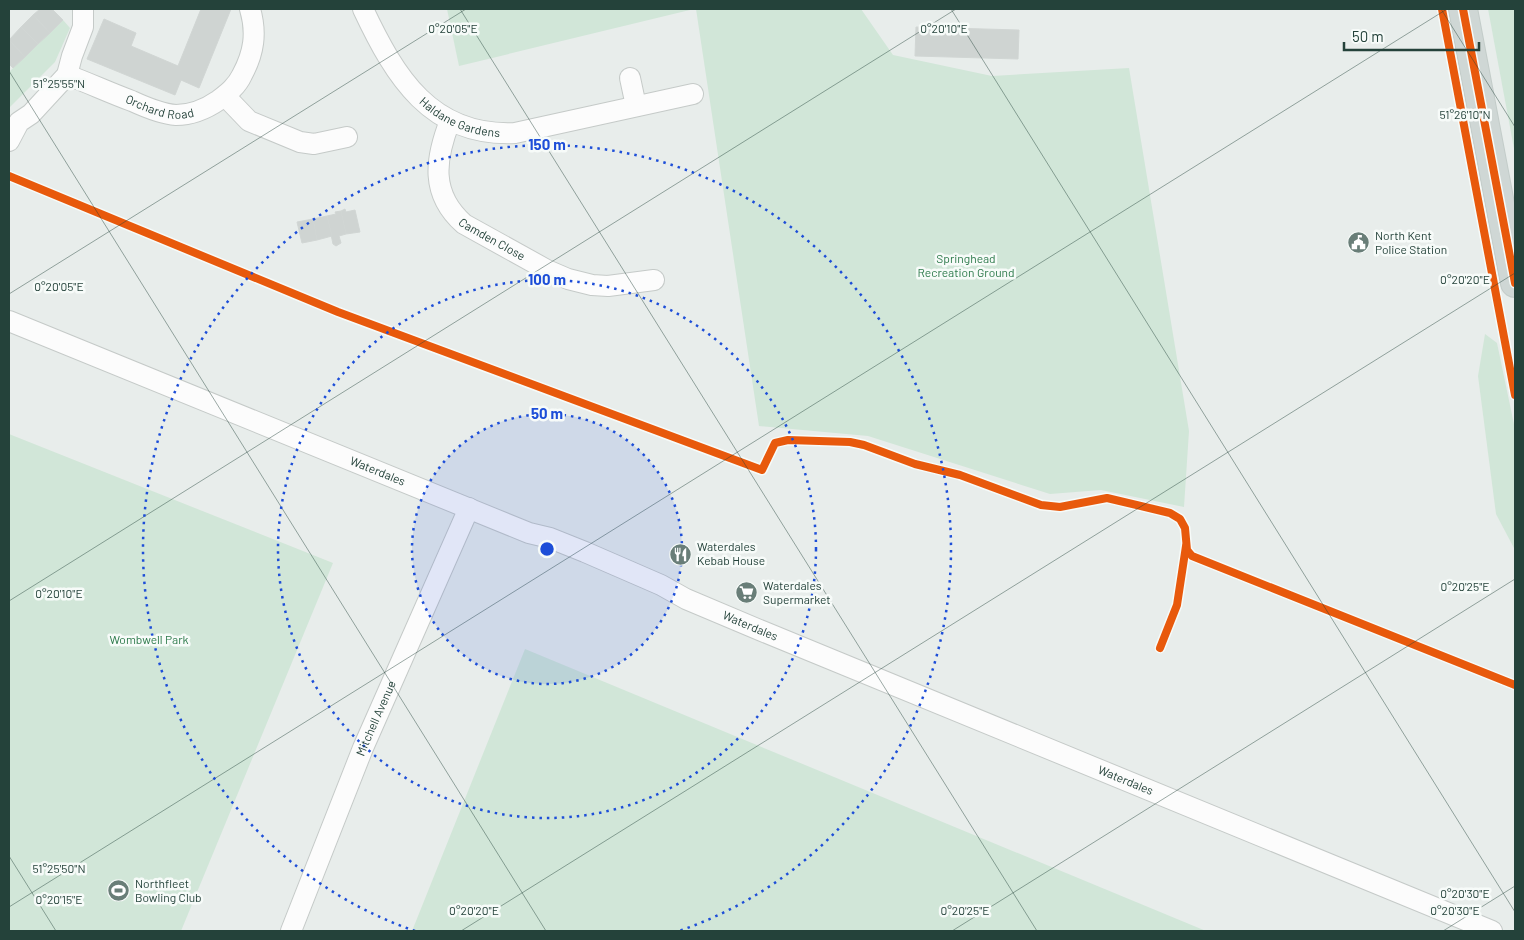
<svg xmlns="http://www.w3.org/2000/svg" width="1524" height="940" font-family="Barlow,sans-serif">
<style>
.green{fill:#d1e6d8}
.building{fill:#cfd4d2;stroke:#d1d6d4}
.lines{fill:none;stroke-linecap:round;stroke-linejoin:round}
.minor-casing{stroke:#c5cac8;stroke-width:22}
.primary-casing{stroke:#c3ccc9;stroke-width:30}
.minor{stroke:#fcfcfc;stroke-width:20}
.primary{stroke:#cfd7d5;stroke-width:28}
.cycleway-casing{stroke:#f7fbf9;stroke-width:11}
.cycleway{stroke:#e8590c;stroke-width:8}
.ticks{fill:none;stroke:#24423a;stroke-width:1;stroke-opacity:0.45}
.ring{fill:none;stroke:#1d4ed8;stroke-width:2.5;stroke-dasharray:2.5 5}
.labels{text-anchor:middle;stroke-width:5;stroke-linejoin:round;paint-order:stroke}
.street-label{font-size:12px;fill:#24423a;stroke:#f7fbf9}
.poi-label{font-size:12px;fill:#24423a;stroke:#f7fbf9;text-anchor:start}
.park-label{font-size:12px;fill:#2d7a4b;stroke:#f7fbf9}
.ticks-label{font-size:12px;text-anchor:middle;fill:#24423a;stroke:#f7fbf9;stroke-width:5;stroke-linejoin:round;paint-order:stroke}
.centre{fill:#1d4ed8;stroke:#f7fbf9;stroke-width:2.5}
.ring-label{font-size:15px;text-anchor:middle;font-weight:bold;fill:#1d4ed8;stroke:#f7fbf9;stroke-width:5;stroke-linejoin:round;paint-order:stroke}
</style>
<rect width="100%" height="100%" fill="#e8edeb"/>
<g class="green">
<polygon points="447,9 694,9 459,66"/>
<polygon points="696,9 861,9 893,55 992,76 1129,68 1189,431 1184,507 1101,490 1050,494 868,436 759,426"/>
<polygon points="1488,9 1515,9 1515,154"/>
<polygon points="63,20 70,28 55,62 9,108 9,72"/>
<polygon points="1485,334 1497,343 1515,429 1515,550 1496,514 1478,376"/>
<polygon points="9,434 333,563 181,931 9,931"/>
<polygon points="525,649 1206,931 412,931"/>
</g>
<g class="building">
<polygon points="40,9 52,9 63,20 50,33 33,15"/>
<polygon points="199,9 231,9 199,88 181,80 175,95 87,59 104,19 136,33 131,46 178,66 201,9"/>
<polygon points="33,15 50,33 38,44 21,27"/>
<polygon points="21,27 38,44 25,57 9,40"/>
<polygon points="916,27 1019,30 1018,59 915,56"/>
<polygon points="9,40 25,57 13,68 9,64"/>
<polygon points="345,209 346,212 355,210 360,232 346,234 341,211"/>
<polygon points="341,211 346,234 339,236 341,243 336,246 333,244 327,216 336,214 335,212"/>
<polygon points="327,216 332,236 317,240 313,219"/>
<polygon points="313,219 317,240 302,243 297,222"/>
</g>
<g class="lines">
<defs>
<g id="minor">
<path id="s1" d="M 363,9 C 395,77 431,137 515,133 L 693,94"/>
<path id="s2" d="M 67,75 C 89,83 110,93 132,101 C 145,107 161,114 176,115 C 191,115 206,109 219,100 C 228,93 237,86 242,75 C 254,53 257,33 250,9"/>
<polyline points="630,78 636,106"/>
<polyline points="225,96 249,121 300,142 314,144 347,137"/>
<path id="s3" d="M 450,121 C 435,159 430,194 464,224 L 547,270 L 568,279 L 592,285 L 608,286 L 654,280"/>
<polyline points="9,141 19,122 31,114 67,75 72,56 83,27 83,9"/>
<path id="s4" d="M 9,321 L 529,533 L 550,538 L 585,552 L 661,585 L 686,599 L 762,631 L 1492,931"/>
<path id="s5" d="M 291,931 L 363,748 L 469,508"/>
</g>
<polyline id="primary" points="1463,9 1515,283"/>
</defs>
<use href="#minor" class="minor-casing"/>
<use href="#primary" class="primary-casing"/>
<use href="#minor" class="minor"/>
<use href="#primary" class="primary"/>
<defs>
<g id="cycleway">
<polyline points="1442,9 1515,395"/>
<polyline points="1463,9 1515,283"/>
<polyline points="9,176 338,312 762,470 775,443 788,440 850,442 864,445 915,464 960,475 1041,505 1060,507 1107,498 1170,513 1180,519 1185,528 1187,550 1192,556 1515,685"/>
<polyline points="1160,648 1177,605 1186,546"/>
</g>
</defs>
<use href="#cycleway" class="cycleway-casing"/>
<use href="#cycleway" class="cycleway"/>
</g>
<path class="ticks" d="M 460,9 L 1037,931M 951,9 L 1515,912M 1441,9 L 1515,127M 9,71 L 546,931M 9,294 L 466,9M 9,601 L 956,9M 9,856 L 56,931M 9,907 L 1447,9M 461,931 L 1515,273M 952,931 L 1515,579M 1443,931 L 1515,886"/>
<circle cx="547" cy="549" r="135" fill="#1d4ed8" fill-opacity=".12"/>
<g class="ring">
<circle cx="547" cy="549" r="135"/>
<circle cx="547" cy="549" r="269"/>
<path d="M415 931A404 404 0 1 1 679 931"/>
</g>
<defs>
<symbol id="civic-disc" viewBox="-11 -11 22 22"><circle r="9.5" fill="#697e78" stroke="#f7fbf9"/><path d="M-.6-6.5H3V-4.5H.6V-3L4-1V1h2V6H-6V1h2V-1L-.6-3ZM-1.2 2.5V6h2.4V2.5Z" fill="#fff"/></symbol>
<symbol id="restaurant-disc" viewBox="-11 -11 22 22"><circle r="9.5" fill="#697e78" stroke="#f7fbf9"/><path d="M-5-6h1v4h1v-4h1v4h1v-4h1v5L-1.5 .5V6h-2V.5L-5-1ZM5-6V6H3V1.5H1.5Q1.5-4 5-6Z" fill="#fff"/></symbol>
<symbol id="supermarket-disc" viewBox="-11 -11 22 22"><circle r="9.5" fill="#697e78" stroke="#f7fbf9"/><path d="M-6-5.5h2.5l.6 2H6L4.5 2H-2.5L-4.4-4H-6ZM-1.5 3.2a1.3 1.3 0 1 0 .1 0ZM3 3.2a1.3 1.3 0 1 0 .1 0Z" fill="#fff"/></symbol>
<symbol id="stadium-disc" viewBox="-11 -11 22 22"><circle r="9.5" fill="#697e78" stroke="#f7fbf9"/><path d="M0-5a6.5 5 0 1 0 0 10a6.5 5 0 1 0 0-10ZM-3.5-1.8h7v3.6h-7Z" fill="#fff"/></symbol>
</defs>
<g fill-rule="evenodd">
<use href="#civic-disc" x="1346" y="230" width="25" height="25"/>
<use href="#restaurant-disc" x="668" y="542" width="25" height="25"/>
<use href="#supermarket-disc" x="734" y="580" width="25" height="25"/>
<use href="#stadium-disc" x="106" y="878" width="25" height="25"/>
</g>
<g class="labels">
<g class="street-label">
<text dy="4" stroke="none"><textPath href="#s2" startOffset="99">Orchard Road</textPath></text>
<text dy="4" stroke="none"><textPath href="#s1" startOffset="152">Haldane Gardens</textPath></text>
<text dy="4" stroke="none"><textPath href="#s3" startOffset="144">Camden Close</textPath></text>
<text dy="4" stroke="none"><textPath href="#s4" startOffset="398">Waterdales</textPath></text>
<text dy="4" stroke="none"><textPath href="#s4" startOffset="802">Waterdales</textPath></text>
<text dy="4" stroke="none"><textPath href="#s5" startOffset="229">Mitchell Avenue</textPath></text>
<text dy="4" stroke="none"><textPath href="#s4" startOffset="1208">Waterdales</textPath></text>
</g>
<g class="poi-label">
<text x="1375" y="240">North Kent<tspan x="1375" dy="14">Police Station</tspan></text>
<text x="697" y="551">Waterdales<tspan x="697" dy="14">Kebab House</tspan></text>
<text x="763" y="590">Waterdales<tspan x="763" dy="14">Supermarket</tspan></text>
<text x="135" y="888">Northfleet<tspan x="135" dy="14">Bowling Club</tspan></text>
</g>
<g class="park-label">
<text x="966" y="263">Springhead<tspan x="966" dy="14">Recreation Ground</tspan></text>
<text x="149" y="644">Wombwell Park</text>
</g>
</g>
<g class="ticks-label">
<text x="453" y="33">0°20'05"E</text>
<text x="944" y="33">0°20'10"E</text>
<text x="59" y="88">51°25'55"N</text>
<text x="1465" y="119">51°26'10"N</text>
<text x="1465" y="284">0°20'20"E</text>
<text x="59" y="291">0°20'05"E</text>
<text x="1465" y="591">0°20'25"E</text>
<text x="59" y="598">0°20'10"E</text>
<text x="59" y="873">51°25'50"N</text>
<text x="1465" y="898">0°20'30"E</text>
<text x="59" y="904">0°20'15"E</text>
<text x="474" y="915">0°20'20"E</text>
<text x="965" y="915">0°20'25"E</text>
<text x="1455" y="915">0°20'30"E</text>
</g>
<circle cx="547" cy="549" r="8" class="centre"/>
<g class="ring-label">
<text x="547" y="150">150 m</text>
<text x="547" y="285">100 m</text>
<text x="547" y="419">50 m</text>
</g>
<rect width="1524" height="940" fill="none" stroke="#24423a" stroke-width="20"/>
<path d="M1344 42v8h135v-8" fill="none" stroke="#24423a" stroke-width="2.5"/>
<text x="1352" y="42" font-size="15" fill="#24423a" stroke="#f7fbf9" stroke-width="4" paint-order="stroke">50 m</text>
</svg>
